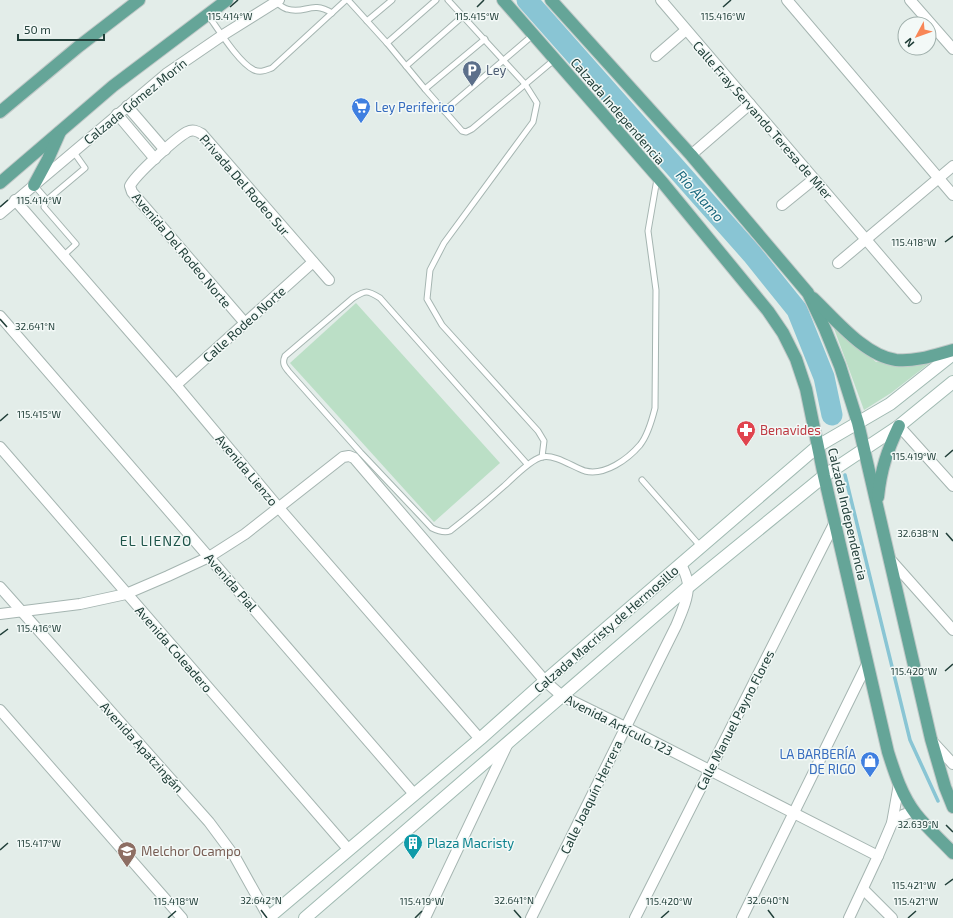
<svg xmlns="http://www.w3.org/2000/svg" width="953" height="918" font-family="'Exo 2',sans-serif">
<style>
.green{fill:#bbdfc6}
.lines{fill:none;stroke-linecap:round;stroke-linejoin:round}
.stream{stroke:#89c5d4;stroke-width:3.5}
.river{stroke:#89c5d4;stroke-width:21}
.lane-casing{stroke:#a5b5b1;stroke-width:7}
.street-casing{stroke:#a5b5b1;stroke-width:12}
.secondary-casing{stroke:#a0bab2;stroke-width:14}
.primary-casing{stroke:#c1c9c8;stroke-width:14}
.lane{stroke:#fff;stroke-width:5}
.street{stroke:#fff;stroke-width:10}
.secondary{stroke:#fff;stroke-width:12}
.primary{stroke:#65a598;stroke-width:12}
.ticks{fill:none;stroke:#213f39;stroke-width:1.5}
.labels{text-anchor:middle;stroke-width:3;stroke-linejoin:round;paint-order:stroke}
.service-label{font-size:13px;fill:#4e5e75;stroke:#f3f9f7;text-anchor:start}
.street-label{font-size:13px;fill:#213f39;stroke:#f3f9f7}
.shop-label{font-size:13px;fill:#366cbe;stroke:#f3f9f7;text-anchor:start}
.health-label{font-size:13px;fill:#be3a42;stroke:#f3f9f7;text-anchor:start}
.culture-label{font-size:13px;fill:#0d838f;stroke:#f3f9f7;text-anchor:start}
.education-label{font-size:13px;fill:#785e54;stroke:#f3f9f7;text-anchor:start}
.water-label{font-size:14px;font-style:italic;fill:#19687e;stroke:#f3f9f7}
.neighbourhood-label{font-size:14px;letter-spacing:1px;fill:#1c5348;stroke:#f3f9f7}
.ticks-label{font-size:10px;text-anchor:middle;fill:#213f39;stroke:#f3f9f7;stroke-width:3;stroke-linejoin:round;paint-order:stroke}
</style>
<rect width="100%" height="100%" fill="#e3ede9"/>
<g class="green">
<polygon points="356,303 500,463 434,522 290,363"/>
<polygon points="832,323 876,362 931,362 891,393 864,410"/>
</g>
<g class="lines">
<polyline class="stream" points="845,475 910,740 938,801"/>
<polyline class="river" points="527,0 752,254 797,310 824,377 832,415"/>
<defs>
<g id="lane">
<polyline points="348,0 387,43 425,89 462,131 466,132 472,129 554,60"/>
<polyline points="448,0 525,84 537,103 533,122 444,243 430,270 427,299 442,325 538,431 544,441 542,457"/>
<path d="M 275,2 C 279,4 283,8 287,9 C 305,15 311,0 332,13"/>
<path d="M 208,15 C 218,29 239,63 254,70 C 261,73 266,70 272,68 L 346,0"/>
<polyline points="367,21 392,0"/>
<polyline points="387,43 436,0"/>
<polyline points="406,66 463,16"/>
<polyline points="425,89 485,39"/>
<polyline points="444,111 533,35"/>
<polyline points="34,185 47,200"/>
<polyline points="63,256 76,244 44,207 47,200 85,168 73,151"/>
<path d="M 528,465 L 380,298 C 367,290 366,290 353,298 L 285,356 C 282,363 284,366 289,372 L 361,453 L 432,528 C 438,531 444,533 450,531 C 468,517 486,502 504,486 C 512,479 531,459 542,457 C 555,454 573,467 585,471 C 605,476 628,459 640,445 C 648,435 652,420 655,408 L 656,290 L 648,231 L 657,179"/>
<polyline points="642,480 701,547"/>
</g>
<g id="street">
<polyline points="661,0 916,298"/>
<polyline points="787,0 953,195"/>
<polyline points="910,0 953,49"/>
<polyline points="656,56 686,30"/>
<polyline points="127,106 165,150"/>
<polyline points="117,114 155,159"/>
<polyline points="691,155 750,104"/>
<polyline points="15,200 176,385 279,508 480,739"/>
<polyline points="782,205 814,179"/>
<polyline points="0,214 166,74 223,35 279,0"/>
<polyline points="838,263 953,166"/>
<polyline points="0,316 414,794"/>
<path d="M 245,323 L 132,192 L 130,186 C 135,175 176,138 187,132 C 193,129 197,131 202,134 L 329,280"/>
<polyline points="176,385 313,262"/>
<polyline points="899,426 953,486"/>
<polyline points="0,447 349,850"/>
<polyline points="889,558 953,630"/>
<polyline points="0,587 209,822 235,857 269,918"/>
<polyline points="0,614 80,604 126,594 168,576 209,557 245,534 343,457 349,456 354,458 545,681 562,696 625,727 878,856"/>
<polyline points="0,710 182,918"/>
<polyline points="931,740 953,764"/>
<polyline points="892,823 903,815 914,811"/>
<polyline points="863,889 892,918"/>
<polyline points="425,918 508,743"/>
<path d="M 531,918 L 676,626 C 681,614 688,599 688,586 C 688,578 684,571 681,564"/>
<polyline points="635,918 835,522"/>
<polyline points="742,918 867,664"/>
<polyline points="849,918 878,856 892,823 899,784"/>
</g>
<g id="secondary">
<polyline points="268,918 480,739 545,681 818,446 890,404 953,354"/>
<polyline points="305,918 688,587 824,476 899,426 953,382"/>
</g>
<g id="primary">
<path d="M 503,0 L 663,183 L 768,311 L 783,333 L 796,359 L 806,389 L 824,476 L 888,752 C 895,774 902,796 916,814 C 927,828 941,840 953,853"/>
<polyline points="551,0 691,155 808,293 825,329 840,366 858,423 931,739 945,787 953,807"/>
<polyline points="0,112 78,47 139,0"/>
<polyline points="0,183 113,86 227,0"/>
<polyline points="34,185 48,159 60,132"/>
<path d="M 813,298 C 835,319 865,356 896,360 C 915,362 935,355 953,350"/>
<path d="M 878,497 C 881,469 887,451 899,426"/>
</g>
</defs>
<use href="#lane" class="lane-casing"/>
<use href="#street" class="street-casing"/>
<use href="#secondary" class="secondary-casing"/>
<use href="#primary" class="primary-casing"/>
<use href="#lane" class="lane"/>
<use href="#street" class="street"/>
<use href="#secondary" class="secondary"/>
<use href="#primary" class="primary"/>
</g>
<path class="ticks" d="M 230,7 L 238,0M 477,7 L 484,0M 723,7 L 731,0M 0,207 L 8,200M 945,242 L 953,236M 0,319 L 7,327M 0,421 L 8,414M 945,457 L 953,450M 946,533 L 953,541M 0,635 L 8,629M 945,671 L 953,664M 946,825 L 953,832M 0,850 L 8,843M 945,885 L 953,879M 261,910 L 267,918M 514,910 L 521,918M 768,910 L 774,918M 168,918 L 176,911M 415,918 L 422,911M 661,918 L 669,911M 908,918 L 916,911"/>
<defs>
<symbol id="parking-pin" viewBox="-11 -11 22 30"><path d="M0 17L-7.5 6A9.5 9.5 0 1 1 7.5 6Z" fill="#5c6f8a" stroke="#f3f9f7"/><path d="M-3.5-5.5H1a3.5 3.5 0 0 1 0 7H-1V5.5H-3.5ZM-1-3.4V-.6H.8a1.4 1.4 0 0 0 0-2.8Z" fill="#fff"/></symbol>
<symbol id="supermarket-pin" viewBox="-11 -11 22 30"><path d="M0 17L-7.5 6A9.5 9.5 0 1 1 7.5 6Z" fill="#3f7fe0" stroke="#f3f9f7"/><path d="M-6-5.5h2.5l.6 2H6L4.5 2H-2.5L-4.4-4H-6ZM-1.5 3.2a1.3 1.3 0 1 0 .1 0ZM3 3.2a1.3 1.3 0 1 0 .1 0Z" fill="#fff"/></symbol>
<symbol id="pharmacy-pin" viewBox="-11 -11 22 30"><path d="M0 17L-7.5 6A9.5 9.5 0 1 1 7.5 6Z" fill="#e0444e" stroke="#f3f9f7"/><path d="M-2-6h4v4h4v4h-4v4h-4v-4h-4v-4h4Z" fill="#fff"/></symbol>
<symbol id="shop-pin" viewBox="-11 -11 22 30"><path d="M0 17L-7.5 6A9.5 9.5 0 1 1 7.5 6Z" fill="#3f7fe0" stroke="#f3f9f7"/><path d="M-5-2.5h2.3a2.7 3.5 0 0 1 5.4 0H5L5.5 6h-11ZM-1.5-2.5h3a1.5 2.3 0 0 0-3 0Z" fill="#fff"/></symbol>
<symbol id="building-pin" viewBox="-11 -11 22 30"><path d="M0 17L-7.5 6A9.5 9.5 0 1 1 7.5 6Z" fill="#0f9aa8" stroke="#f3f9f7"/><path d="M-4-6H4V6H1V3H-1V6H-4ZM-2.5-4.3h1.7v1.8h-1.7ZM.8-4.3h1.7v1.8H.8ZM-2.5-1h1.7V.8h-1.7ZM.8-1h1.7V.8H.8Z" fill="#fff"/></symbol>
<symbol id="school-pin" viewBox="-11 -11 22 30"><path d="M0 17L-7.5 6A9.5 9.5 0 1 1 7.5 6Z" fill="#8d6e63" stroke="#f3f9f7"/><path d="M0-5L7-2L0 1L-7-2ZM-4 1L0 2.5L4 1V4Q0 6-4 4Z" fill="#fff"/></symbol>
</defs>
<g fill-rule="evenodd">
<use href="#parking-pin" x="461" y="59" width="22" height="30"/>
<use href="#supermarket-pin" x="350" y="96" width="22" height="30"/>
<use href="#pharmacy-pin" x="735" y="419" width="22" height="30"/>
<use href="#shop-pin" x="859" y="750" width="22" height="30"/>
<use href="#building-pin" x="402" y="832" width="22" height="30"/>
<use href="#school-pin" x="116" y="840" width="22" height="30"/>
</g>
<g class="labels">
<g class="service-label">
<text x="486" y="75">Ley</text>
</g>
<g class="street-label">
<text transform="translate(135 101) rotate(-39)" y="5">Calzada Gómez Morín</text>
<text transform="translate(618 111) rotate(49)" y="5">Calzada Independencia</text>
<text transform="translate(763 120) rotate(49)" y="5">Calle Fray Servando Teresa de Mier</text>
<text transform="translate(245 185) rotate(49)" y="5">Privada Del Rodeo Sur</text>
<text transform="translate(182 250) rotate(50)" y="5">Avenida Del Rodeo Norte</text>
<text transform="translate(244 324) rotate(-42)" y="5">Calle Rodeo Norte</text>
<text transform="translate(247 470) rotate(50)" y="5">Avenida Lienzo</text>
<text transform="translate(848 514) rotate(77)" y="5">Calzada Independencia</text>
<text transform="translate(231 582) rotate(49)" y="5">Avenida Pial</text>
<text transform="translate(606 629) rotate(-41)" y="5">Calzada Macristy de Hermosillo</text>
<text transform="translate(174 649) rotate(49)" y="5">Avenida Coleadero</text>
<text transform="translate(735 720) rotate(-63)" y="5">Calle Manuel Payno Flores</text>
<text transform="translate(619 725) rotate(27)" y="5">Avenida Artículo 123</text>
<text transform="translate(142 747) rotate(48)" y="5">Avenida Apatzingán</text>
<text transform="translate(591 797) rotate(-64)" y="5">Calle Joaquín Herrera</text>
</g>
<g class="shop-label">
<text x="375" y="112">Ley Periferico</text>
<text x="856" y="759" text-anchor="end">LA BARBERÍA<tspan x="856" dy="15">DE RIGO</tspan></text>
</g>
<g class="health-label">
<text x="760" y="435">Benavides</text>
</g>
<g class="culture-label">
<text x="427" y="848">Plaza Macristy</text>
</g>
<g class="education-label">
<text x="141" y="856">Melchor Ocampo</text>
</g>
<g class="water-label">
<text transform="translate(700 196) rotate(48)" y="5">Río Alamo</text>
</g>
<g class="neighbourhood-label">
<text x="156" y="546">EL LIENZO</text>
</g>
</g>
<g class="ticks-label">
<text x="230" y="20">115.414°W</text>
<text x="477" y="20">115.415°W</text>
<text x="723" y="20">115.416°W</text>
<text x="39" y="204">115.414°W</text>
<text x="914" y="246">115.418°W</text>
<text x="35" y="330">32.641°N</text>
<text x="39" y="418">115.415°W</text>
<text x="914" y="460">115.419°W</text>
<text x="918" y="537">32.638°N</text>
<text x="39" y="632">115.416°W</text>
<text x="914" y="675">115.420°W</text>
<text x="918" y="828">32.639°N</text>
<text x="39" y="847">115.417°W</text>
<text x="914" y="889">115.421°W</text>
<text x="261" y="904">32.642°N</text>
<text x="514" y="904">32.641°N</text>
<text x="768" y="904">32.640°N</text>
<text x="176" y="905">115.418°W</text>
<text x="422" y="905">115.419°W</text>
<text x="669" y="905">115.420°W</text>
<text x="916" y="905">115.421°W</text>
</g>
<g transform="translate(917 36) rotate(229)"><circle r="19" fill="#f3f9f7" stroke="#9fafab"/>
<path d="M0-3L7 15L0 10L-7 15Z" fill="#f88656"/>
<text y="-6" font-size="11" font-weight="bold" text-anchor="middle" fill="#213f39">N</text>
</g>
<path d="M18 34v6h86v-6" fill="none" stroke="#213f39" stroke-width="2"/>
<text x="24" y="34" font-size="12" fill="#213f39" stroke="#f3f9f7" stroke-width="3" paint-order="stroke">50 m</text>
</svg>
